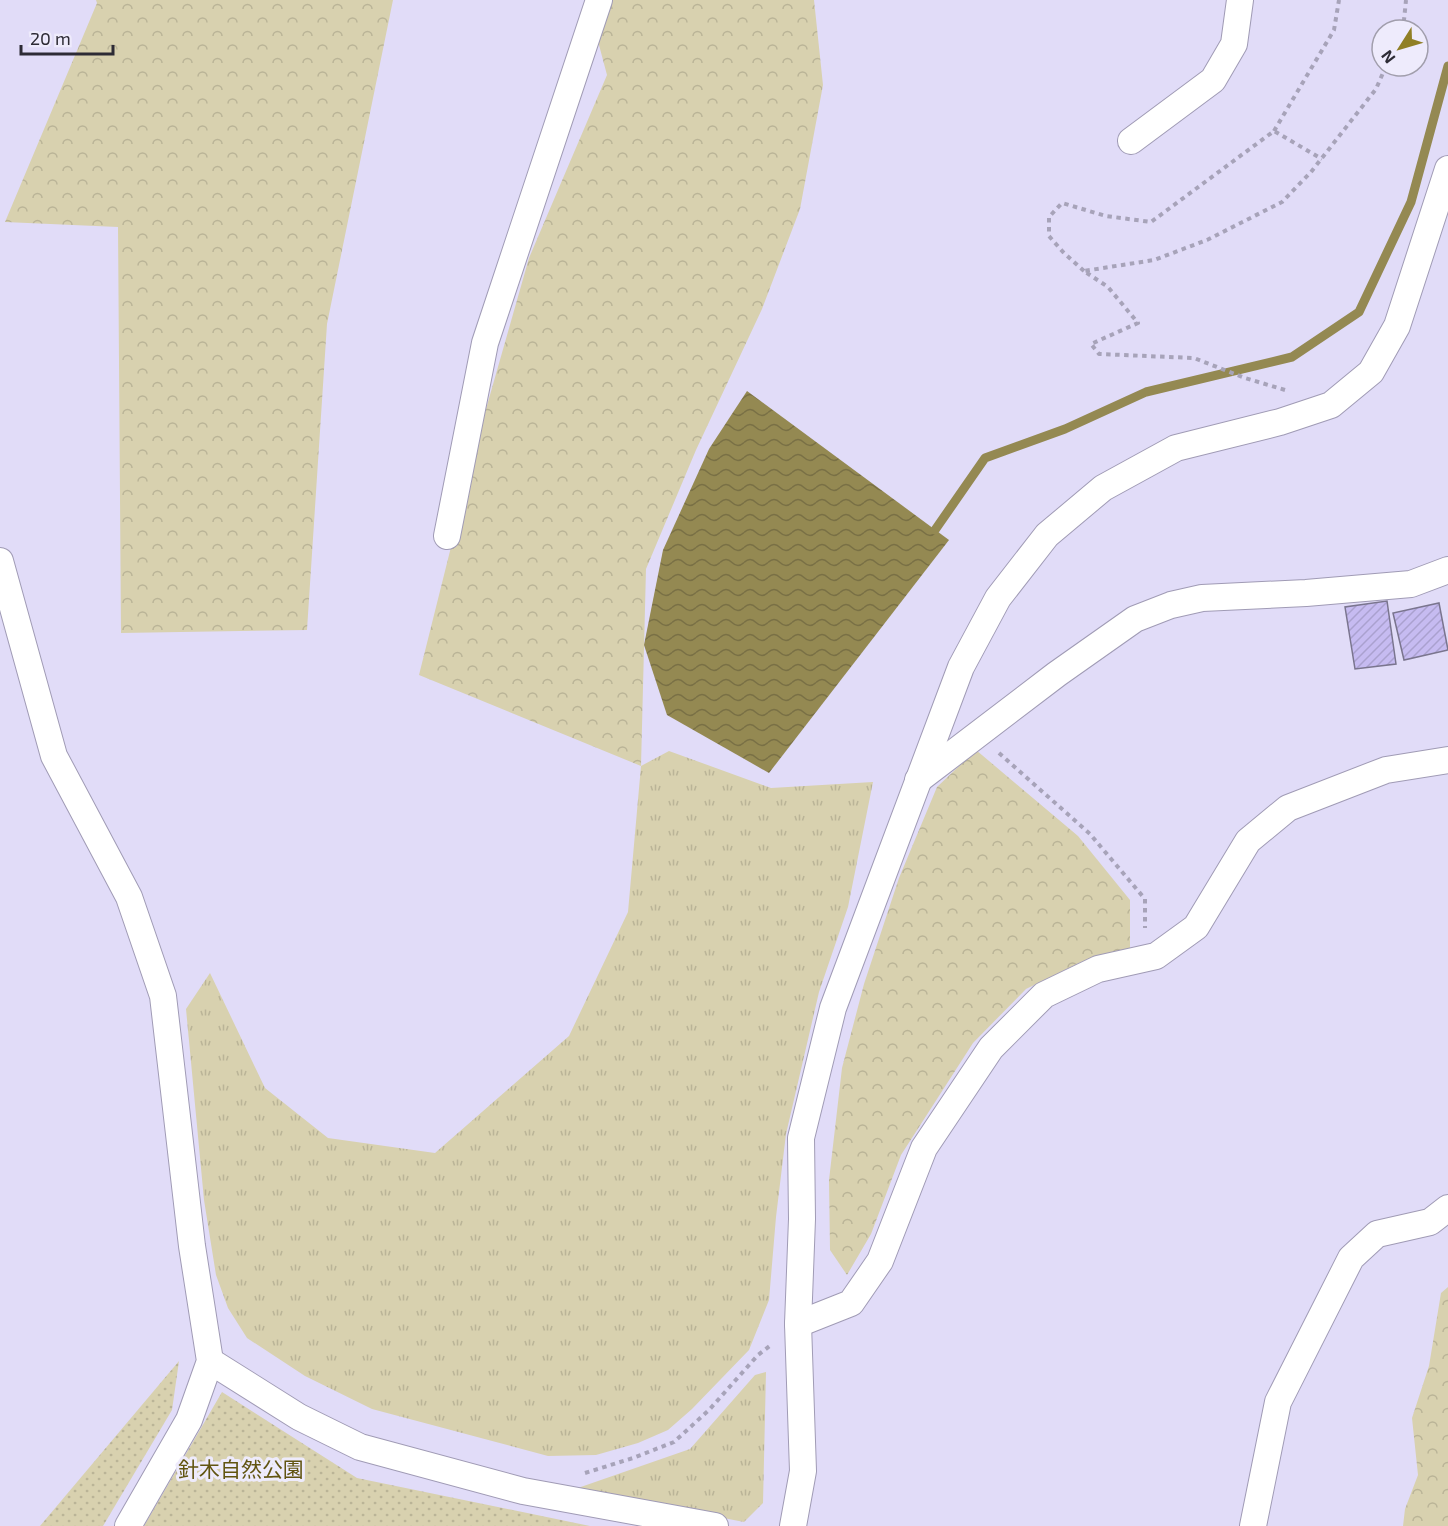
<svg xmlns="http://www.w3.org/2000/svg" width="1448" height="1526" font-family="'Exo 2','Noto Sans JP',sans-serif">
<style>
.grass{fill:url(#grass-tufts)}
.forest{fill:url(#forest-crowns)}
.park{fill:url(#park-dots)}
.water{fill:url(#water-waves)}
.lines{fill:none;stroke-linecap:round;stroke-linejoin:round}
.stream{stroke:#948952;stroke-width:9}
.building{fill:url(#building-hatch);stroke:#7a758e;stroke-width:1.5}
.street-casing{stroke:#a09bb5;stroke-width:28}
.path{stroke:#a7a3b9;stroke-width:4;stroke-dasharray:4.5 4.5;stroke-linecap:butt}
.street{stroke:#fff;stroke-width:26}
.labels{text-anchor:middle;stroke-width:6;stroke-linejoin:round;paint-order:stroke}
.park-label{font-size:21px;fill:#615411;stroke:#eeebfc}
</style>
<defs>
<pattern id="grass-tufts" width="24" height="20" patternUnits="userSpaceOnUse" patternTransform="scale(1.5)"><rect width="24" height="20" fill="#d8d1af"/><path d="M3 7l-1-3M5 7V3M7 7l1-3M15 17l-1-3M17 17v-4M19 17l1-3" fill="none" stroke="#bab497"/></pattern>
<pattern id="forest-crowns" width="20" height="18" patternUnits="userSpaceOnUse" patternTransform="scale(1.5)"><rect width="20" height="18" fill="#d8d1af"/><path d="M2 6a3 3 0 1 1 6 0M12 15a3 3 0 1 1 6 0" fill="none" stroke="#bab497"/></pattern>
<pattern id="park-dots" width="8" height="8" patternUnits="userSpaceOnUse" patternTransform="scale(1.5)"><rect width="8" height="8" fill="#d8d1af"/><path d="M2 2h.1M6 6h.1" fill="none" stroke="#bab497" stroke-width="1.8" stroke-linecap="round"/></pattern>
<pattern id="water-waves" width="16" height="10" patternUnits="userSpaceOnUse" patternTransform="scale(1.5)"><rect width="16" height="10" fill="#948952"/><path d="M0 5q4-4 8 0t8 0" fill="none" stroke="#797045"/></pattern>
<pattern id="building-hatch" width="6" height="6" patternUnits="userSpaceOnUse" patternTransform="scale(1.5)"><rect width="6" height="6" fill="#c6bbf1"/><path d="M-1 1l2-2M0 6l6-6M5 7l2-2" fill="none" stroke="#aaa1cf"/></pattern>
</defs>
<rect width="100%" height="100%" fill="#e1dcf8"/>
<g class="grass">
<polygon points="669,751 771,788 873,782 848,907 819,992 786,1134 776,1217 769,1300 749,1350 692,1409 668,1430 638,1443 596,1455 548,1456 372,1409 305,1376 247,1338 228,1308 216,1275 204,1200 186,1009 210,973 265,1088 328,1138 435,1153 569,1036 628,912 641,766"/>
<polygon points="766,1372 763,1503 744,1522 575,1489 690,1449 755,1375"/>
</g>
<g class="forest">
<polygon points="96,0 393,0 327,324 307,630 121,633 118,227 5,222 97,3"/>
<polygon points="587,0 814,0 823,85 800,209 762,309 696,450 646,569 641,766 419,675 482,423 529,258 607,75"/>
<polygon points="976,750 1078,836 1130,900 1130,948 1081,962 1026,989 973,1043 901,1155 871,1234 847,1275 830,1250 829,1180 842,1068 864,984 899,878 937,787"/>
<polygon points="1448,1287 1448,1526 1403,1526 1405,1509 1418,1475 1412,1418 1429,1366 1441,1293"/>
</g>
<g class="park">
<polygon points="179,1361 172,1410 103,1526 40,1526"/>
<polygon points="222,1392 357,1478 590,1526 144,1526"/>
</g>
<polygon class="water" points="747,391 949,540 769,773 667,715 644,645 663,550 709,449"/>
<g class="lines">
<polyline class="stream" points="935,530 985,458 1065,429 1146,392 1292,357 1359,312 1411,202 1448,66"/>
</g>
<g class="building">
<polygon points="1387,601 1396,664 1355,669 1345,607"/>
<polygon points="1439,603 1448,650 1404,660 1393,613"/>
</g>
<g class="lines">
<defs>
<g id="street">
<polyline points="1131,141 1213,80 1234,44 1240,0"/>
<polyline points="447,536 485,343 599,0"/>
<polyline points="0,561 54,756 129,897 163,996 192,1246 210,1361 189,1420 128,1526"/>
<polyline points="918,780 1057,674 1135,619 1171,605 1202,598 1306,593 1411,584 1448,570"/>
<polyline points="798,1324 851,1303 880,1261 924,1148 991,1048 1044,995 1098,969 1156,956 1196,927 1248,841 1288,808 1386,770 1448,760"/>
<polyline points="210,1361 299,1417 360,1447 523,1491 715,1526"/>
<polyline points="793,1526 803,1471 798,1324 802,1219 801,1138 833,1008 961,667 998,598 1047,535 1103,488 1176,448 1280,422 1331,405 1371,372 1397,326 1448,169"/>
<polyline points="1253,1526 1278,1402 1351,1258 1377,1234 1430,1222 1448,1208"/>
</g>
</defs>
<use href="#street" class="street-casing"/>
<g class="path">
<polyline points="1400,30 1404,20 1406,0"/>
<polyline points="1274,131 1334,30 1339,0"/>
<polyline points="1084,271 1063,252 1049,236 1049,217 1062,203 1106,216 1151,222 1274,131 1322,159"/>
<polyline points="1285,390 1245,378 1194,358 1099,354 1091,344 1138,323 1108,287 1084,271 1154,260 1207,240 1282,202 1311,172 1376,89 1386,66"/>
<polyline points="999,753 1090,834 1145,899 1145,928"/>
<polyline points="585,1473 633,1458 674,1442 709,1410 758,1355 771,1345"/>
</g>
<use href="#street" class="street"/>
</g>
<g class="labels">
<g class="park-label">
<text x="241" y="1477">針木自然公園</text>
</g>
</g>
<g transform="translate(1400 48) rotate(233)"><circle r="28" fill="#eeebfc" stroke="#a19eac" stroke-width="1.5"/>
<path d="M0-4.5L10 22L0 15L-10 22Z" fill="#907f25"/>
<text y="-9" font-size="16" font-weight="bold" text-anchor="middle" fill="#2d2b35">N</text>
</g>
<path d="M21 45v9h92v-9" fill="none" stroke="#2d2b35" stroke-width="3"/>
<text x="30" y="45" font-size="18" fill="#2d2b35" stroke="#eeebfc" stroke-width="4.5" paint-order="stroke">20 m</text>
</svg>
